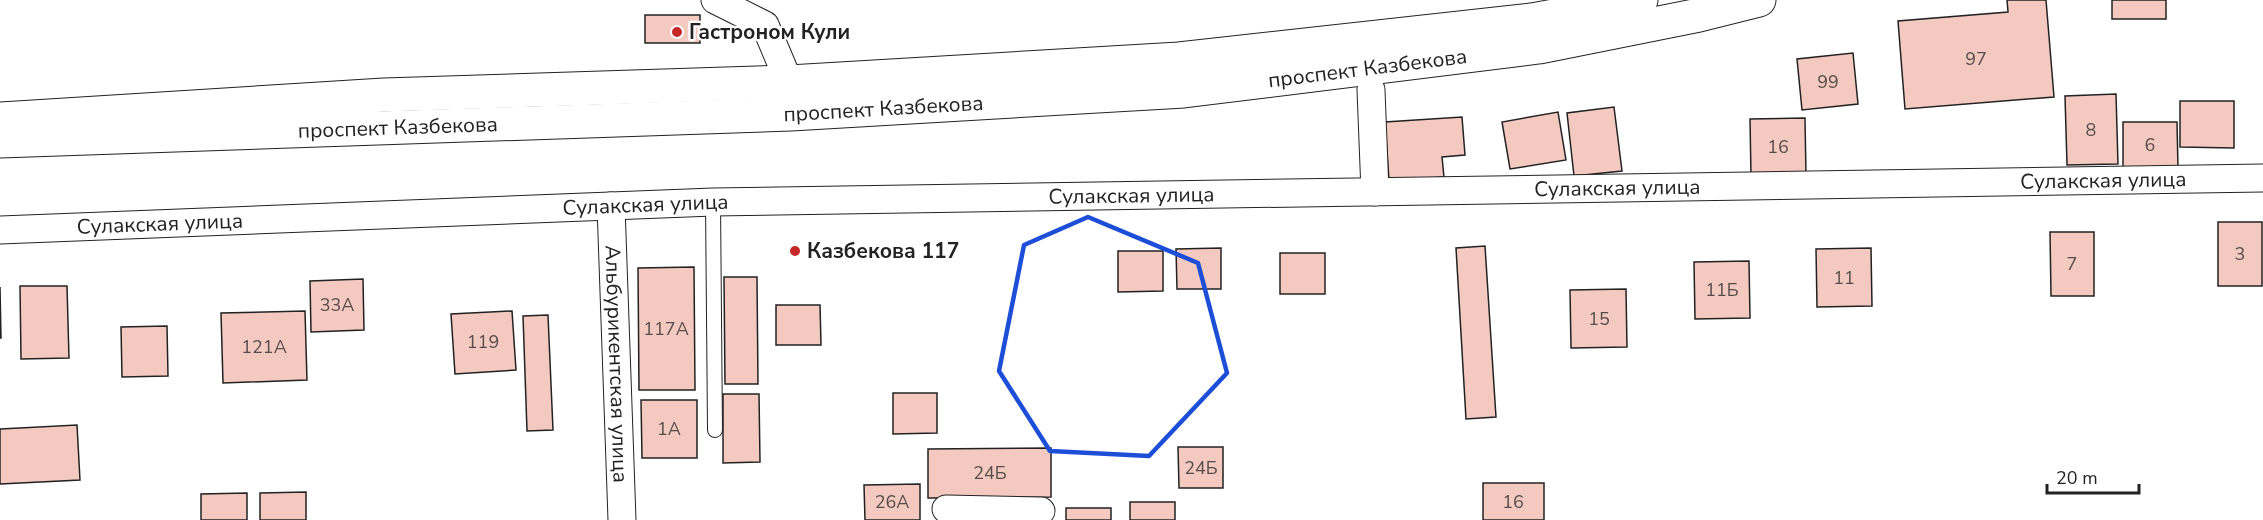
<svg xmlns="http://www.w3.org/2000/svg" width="2263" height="520" font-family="'Nunito Sans',sans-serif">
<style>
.building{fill:#f3c9c0;stroke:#222;stroke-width:1.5}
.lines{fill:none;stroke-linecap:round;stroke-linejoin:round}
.lane-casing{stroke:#222;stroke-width:16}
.street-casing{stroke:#222;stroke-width:29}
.highway-casing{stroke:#222;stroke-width:35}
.lane{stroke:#fff;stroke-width:14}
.street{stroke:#fff;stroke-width:27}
.highway{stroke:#fff;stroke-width:33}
.marked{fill:none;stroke:#1d4ed8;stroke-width:4.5;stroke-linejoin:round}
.poi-dot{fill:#c62828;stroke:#fff;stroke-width:2}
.labels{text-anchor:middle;stroke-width:4.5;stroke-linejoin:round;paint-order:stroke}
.number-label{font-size:18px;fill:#564c4a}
.poi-label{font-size:21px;font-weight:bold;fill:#222;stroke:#fff;text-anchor:start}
.street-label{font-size:21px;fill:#222;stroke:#fff}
</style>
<rect width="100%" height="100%" fill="#fff"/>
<g class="building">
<polygon points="2007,0 2046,0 2054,97 1905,109 1898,21 2008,12"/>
<rect x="2112" y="0" width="54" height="19"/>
<rect x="645" y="15" width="55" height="28"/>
<polygon points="1853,53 1858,104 1802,110 1797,59"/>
<polygon points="2116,94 2118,164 2067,165 2065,96"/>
<polygon points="2180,101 2234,101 2234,148 2180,147"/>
<polygon points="1614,107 1622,171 1574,176 1567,113"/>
<polygon points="1558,112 1566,160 1510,169 1502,122"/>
<polygon points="1462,117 1465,155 1442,157 1444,177 1389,181 1385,122"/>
<polygon points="1805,118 1806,176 1751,176 1750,119"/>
<polygon points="2123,122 2177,122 2178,168 2123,168"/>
<rect x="2218" y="222" width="44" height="64"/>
<polygon points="2050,232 2094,232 2094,296 2051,296"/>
<polygon points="1485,246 1496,417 1466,419 1456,248"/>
<polygon points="1221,248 1221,289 1177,289 1176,249"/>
<polygon points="1871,248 1872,306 1817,307 1816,249"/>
<polygon points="1118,251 1163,251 1163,291 1118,292"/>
<rect x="1280" y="253" width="45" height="41"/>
<polygon points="1749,261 1750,318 1695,319 1694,262"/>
<polygon points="694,267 695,390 639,390 638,268"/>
<polygon points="724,277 757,277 758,384 725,384"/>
<polygon points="363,279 364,330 311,332 310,281"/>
<polygon points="20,286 67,286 69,358 21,359"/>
<polygon points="0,287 1,338 0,338"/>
<polygon points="1626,289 1627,347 1571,348 1570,290"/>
<polygon points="776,305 820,305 821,345 776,345"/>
<polygon points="305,311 307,380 223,383 221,313"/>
<polygon points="512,311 516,370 455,374 451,314"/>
<polygon points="548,315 553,430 527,431 523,316"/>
<polygon points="167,326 168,376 122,377 121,327"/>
<polygon points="893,393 937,393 937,433 893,434"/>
<polygon points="723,394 759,394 760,462 723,463"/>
<polygon points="641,400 697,400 697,458 642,458"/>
<polygon points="77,425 80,480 0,484 0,429"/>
<polygon points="1178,447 1223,447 1223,488 1179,488"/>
<polygon points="1051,448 1051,497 928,498 928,449"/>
<rect x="1483" y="483" width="61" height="37"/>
<polygon points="920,484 920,520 865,520 864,485"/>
<polygon points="306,492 306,520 260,520 260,493"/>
<polygon points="247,493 247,520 201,520 201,494"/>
<rect x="1130" y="502" width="45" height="18"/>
<rect x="1066" y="508" width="45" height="12"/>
</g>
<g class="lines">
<defs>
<polyline id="lane" points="713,202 715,430"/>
<g id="street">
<polyline points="715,0 765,25 789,82"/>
<polyline points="1371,90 1375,192"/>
<path id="s1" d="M 611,206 L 622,520"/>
<path id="s2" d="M 0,230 L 713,202 L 2263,178"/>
<polyline points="946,509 1041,511"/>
</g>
<g id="highway">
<polyline points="0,119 384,95 789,82 1179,59 1532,20 1641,0"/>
<path id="s3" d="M 0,141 L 791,114 L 1184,91 L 1539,47 L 1699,15 L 1759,0"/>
</g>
</defs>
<use href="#lane" class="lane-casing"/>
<use href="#street" class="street-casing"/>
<use href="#highway" class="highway-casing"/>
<use href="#lane" class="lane"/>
<use href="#street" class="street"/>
<use href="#highway" class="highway"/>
</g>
<path class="marked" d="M 1088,217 L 1198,263 L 1227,373 L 1149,456 L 1050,451 L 999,371 L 1024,245 Z"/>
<g class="poi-dot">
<circle cx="677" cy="32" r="6"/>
<circle cx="795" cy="251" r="6"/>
</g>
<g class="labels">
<g class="number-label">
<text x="1976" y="65">97</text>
<text x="1828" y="88">99</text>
<text x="2091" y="136">8</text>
<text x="2150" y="151">6</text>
<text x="1778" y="153">16</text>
<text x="2240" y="260">3</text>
<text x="2072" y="270">7</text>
<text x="1844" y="284">11</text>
<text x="1722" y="296">11Б</text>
<text x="337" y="311">33А</text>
<text x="1599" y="325">15</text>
<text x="666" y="335">117А</text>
<text x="483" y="348">119</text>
<text x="264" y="353">121А</text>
<text x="669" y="435">1А</text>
<text x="1201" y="474">24Б</text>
<text x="990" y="479">24Б</text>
<text x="892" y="508">26А</text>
<text x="1513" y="508">16</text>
</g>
<g class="poi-label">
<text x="689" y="39">Гастроном Кули</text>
<text x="807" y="258">Казбекова 117</text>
</g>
<g class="street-label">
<text dy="7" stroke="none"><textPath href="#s3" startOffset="1370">проспект Казбекова</textPath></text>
<text dy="7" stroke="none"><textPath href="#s3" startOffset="884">проспект Казбекова</textPath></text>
<text dy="7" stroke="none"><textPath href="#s3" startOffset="398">проспект Казбекова</textPath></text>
<text dy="7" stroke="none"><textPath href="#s2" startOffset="2104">Сулакская улица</textPath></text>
<text dy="7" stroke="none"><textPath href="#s2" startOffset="1618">Сулакская улица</textPath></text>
<text dy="7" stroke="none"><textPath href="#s2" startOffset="1132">Сулакская улица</textPath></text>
<text dy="7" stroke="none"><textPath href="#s2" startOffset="646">Сулакская улица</textPath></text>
<text dy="7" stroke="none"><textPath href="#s2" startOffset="160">Сулакская улица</textPath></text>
<text dy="7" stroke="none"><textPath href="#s1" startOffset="158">Альбурикентская улица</textPath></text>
</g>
</g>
<path d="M2047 484v9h92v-9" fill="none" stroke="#222222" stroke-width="3"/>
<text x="2056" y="484" font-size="18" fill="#222222" stroke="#ffffff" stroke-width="4.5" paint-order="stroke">20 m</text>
</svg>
